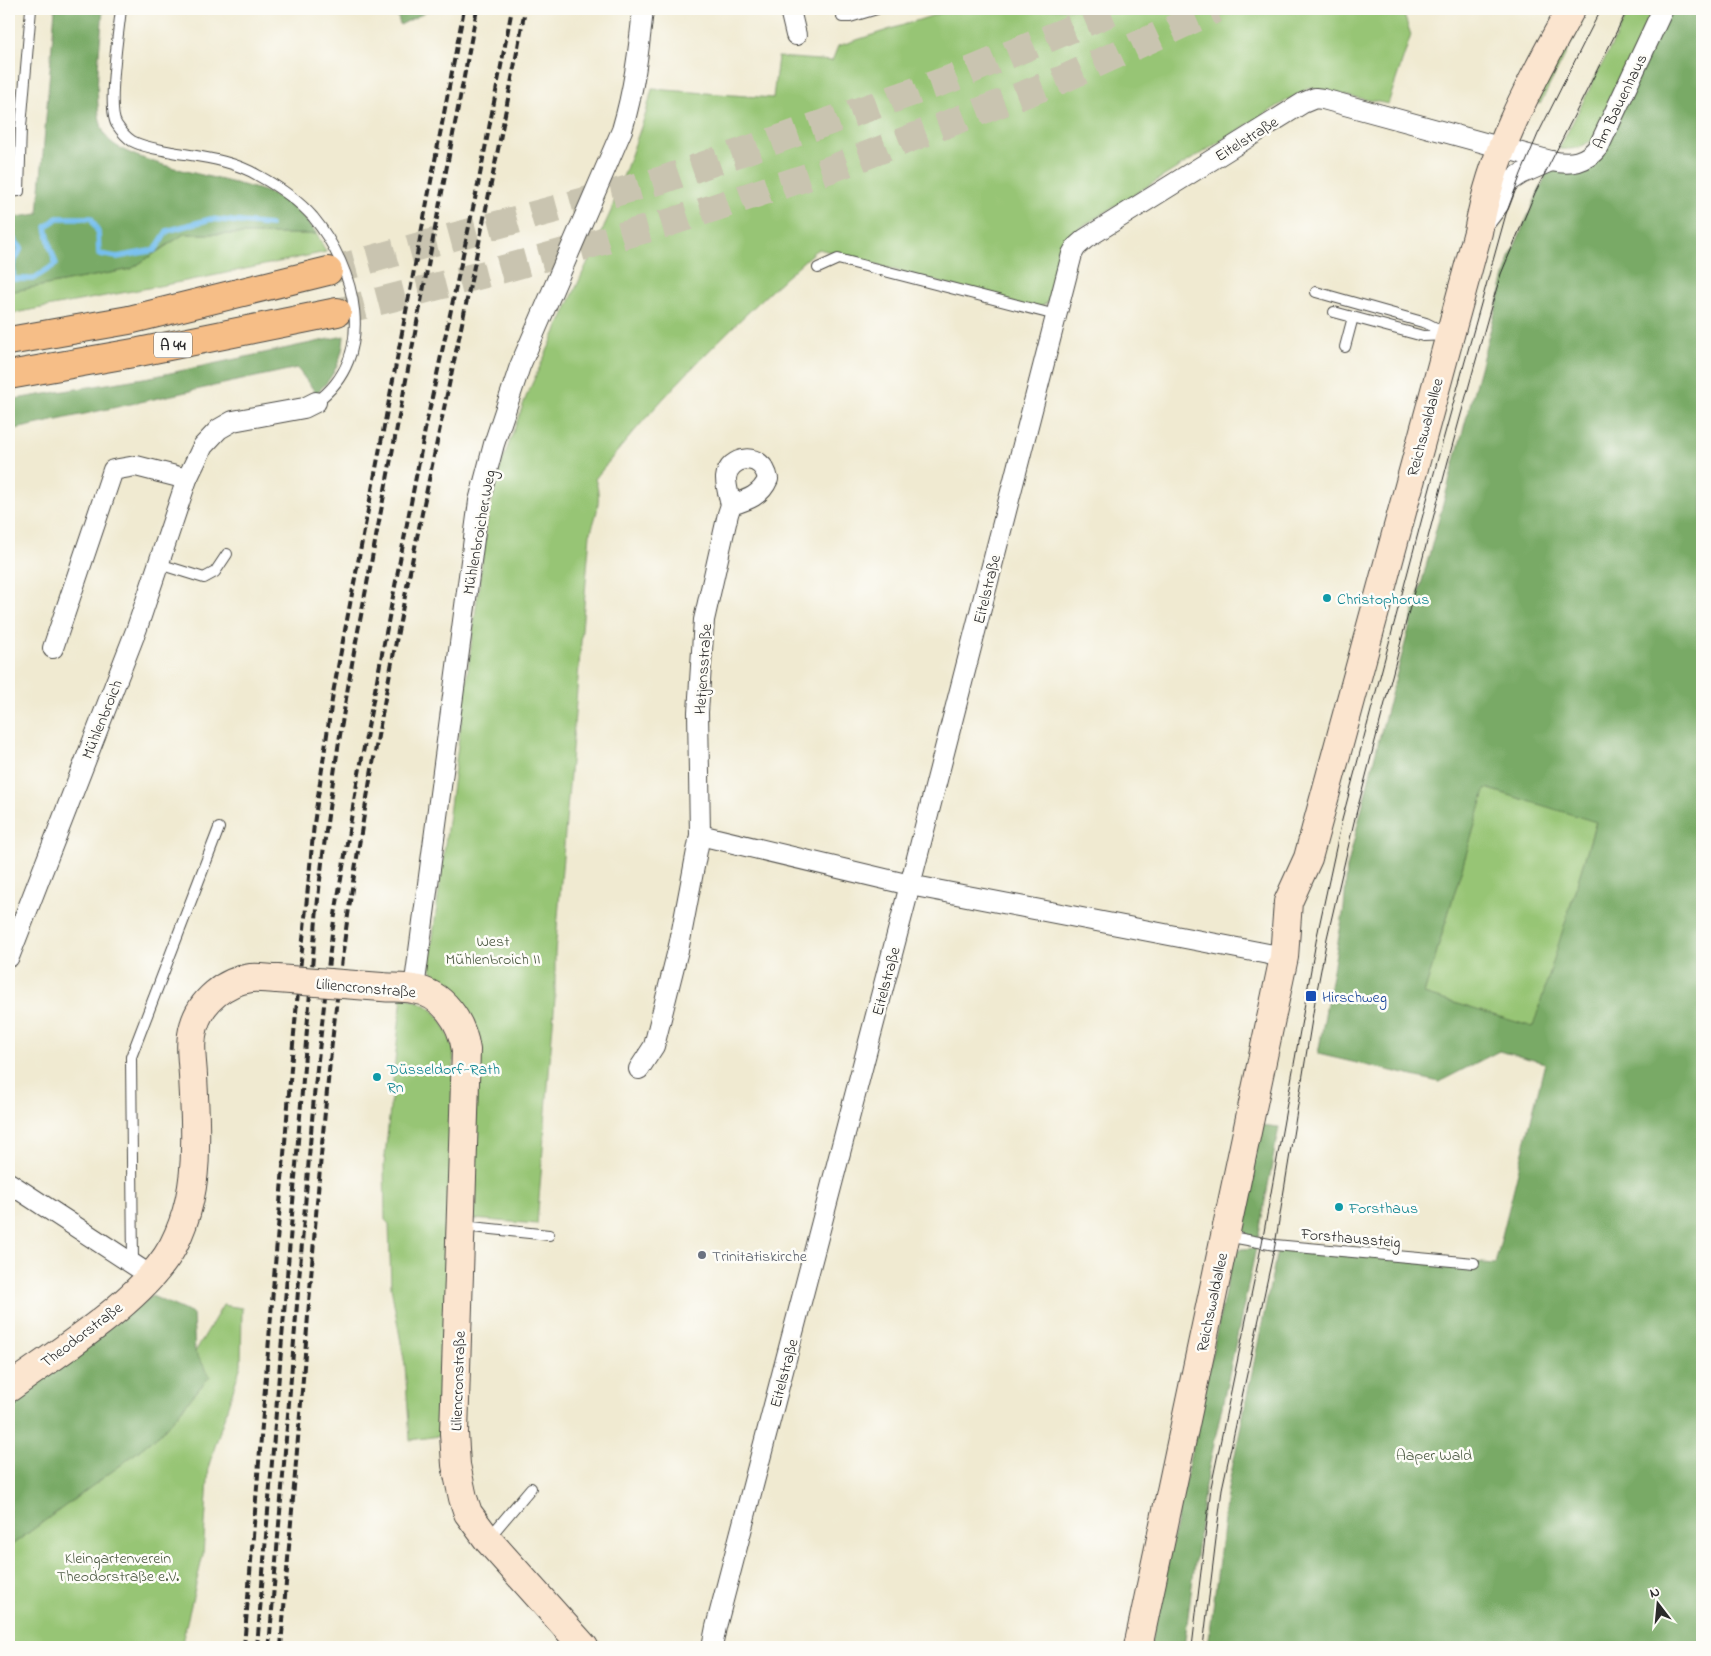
<svg xmlns="http://www.w3.org/2000/svg" width="1711" height="1656" font-family="'Indie Flower',sans-serif">
<style>
.green{fill:#97c574;stroke:#617850}
.forest{fill:#79aa66;stroke:#526a48;fill-rule:evenodd}
.lines{fill:none;stroke-linecap:round;stroke-linejoin:round}
.stream{stroke:#76bfef;stroke-width:5.5}
.motorway-tunnel{stroke:#c9c4b0;stroke-width:28;stroke-dasharray:28 14;stroke-linecap:butt}
.service-casing{stroke:#494844;stroke-width:12}
.minor-casing{stroke:#494844;stroke-width:22}
.secondary-casing{stroke:#494844;stroke-width:30}
.motorway-casing{stroke:#494844;stroke-width:30}
.service{stroke:#fff;stroke-width:10}
.minor{stroke:#fff;stroke-width:20}
.secondary{stroke:#fbe5cf;stroke-width:28}
.motorway{stroke:#f6be87;stroke-width:28}
.tram{stroke:#2b2b2b;stroke-width:1}
.rail{stroke:#2b2b2b;stroke-width:4;stroke-dasharray:8 4;stroke-linecap:butt}
.secondary-bridge-casing{stroke:#494844;stroke-width:30;stroke-linecap:butt}
.secondary-bridge{stroke:#fbe5cf;stroke-width:28}
.culture-dot{fill:#0f9aa8;stroke:#fdfcf7;stroke-width:2}
.transit-dot{fill:#1a4fb4;stroke:#fdfcf7;stroke-width:2}
.worship-dot{fill:#6b7280;stroke:#fdfcf7;stroke-width:2}
.labels{text-anchor:middle;stroke-width:5;stroke-linejoin:round;paint-order:stroke}
.shield{fill:#fdfcf7;stroke:#6a6a68;stroke-width:1}
.shield-label{font-size:15px;font-weight:bold;fill:#2b2b2b}
.street-label{font-size:16px;fill:#2b2b2b;stroke:#fdfcf7}
.culture-label{font-size:16px;fill:#0d838f;stroke:#fdfcf7;text-anchor:start}
.park-label{font-size:16px;fill:#4b5941;stroke:#fdfcf7}
.transit-label{font-size:16px;fill:#164399;stroke:#fdfcf7;text-anchor:start}
.worship-label{font-size:16px;fill:#5b616d;stroke:#fdfcf7;text-anchor:start}
</style>
<rect width="100%" height="100%" fill="#fdfcf7"/>
<filter id="ink" filterUnits="userSpaceOnUse"><feTurbulence type="fractalNoise" baseFrequency=".02" numOctaves="2"/><feDisplacementMap in="SourceGraphic" scale="10" xChannelSelector="R" yChannelSelector="G"/><feConvolveMatrix kernelMatrix="1 2 1 2 8 2 1 2 1" color-interpolation-filters="sRGB"/></filter>
<filter id="wash" filterUnits="userSpaceOnUse"><feTurbulence type="fractalNoise" baseFrequency=".0096" numOctaves="4" result="noise"/><feDisplacementMap in="SourceGraphic" scale="20" xChannelSelector="R" yChannelSelector="G"/><feGaussianBlur stdDeviation="1.12" result="paint"/><feColorMatrix in="noise" values="0 0 0 0 0 0 0 0 0 0 0 0 0 0 0 0 0 1.4 0 .05"/><feComposite in="paint" operator="in"/></filter>
<g filter="url(#wash)">
<rect width="100%" height="100%" fill="#f0ead1"/>
<g class="green">
<path d="M 953,9 L 1402,9 L 1411,35 L 1388,104 L 1309,88 L 1286,101 L 1078,229 L 1060,260 L 1047,303 L 1036,309 L 819,249 L 815,251 C 736,321 660,396 595,479 C 602,499 597,514 590,534 L 555,953 L 555,998 L 537,1224 L 473,1219 L 477,1057 L 443,987 C 435,978 430,972 430,959 L 487,524 L 501,465 L 526,397 L 611,211 L 646,113 L 652,89 L 773,98 L 778,57 L 832,61 L 838,46 Z"/>
<path d="M 1630,9 L 1655,9 L 1593,139 C 1582,148 1573,150 1559,149 Z"/>
<polygon points="1578,20 1582,22 1540,104 1536,102"/>
<polygon points="184,234 317,234 326,252 207,277 9,314 9,292 131,269"/>
<polygon points="1486,788 1596,821 1534,1028 1424,994"/>
<path d="M 402,996 C 438,1006 441,1017 454,1049 L 447,1435 L 410,1440 L 405,1365 L 391,1287 L 389,1224 L 385,1220 L 384,1165 Z"/>
<polygon points="223,1305 242,1308 241,1365 209,1465 203,1555 181,1647 9,1647 9,1547 122,1464 162,1432 210,1376 195,1352"/>
</g>
<g class="forest">
<path d="M 55,9 L 103,9 C 101,40 91,106 104,133 C 118,165 242,179 276,196 C 294,204 305,218 317,234 L 184,234 L 131,269 L 9,292 L 9,218 L 38,214 Z"/>
<polygon points="396,9 432,9 400,25"/>
<path d="M 1669,9 L 1702,9 L 1702,1647 L 1208,1647 L 1228,1488 L 1278,1247 L 1495,1264 L 1545,1063 L 1499,1051 L 1439,1082 L 1318,1054 L 1344,908 L 1347,868 L 1379,739 L 1511,254 L 1549,168 L 1577,167 ZM 1486,788 L 1596,822 L 1533,1027 L 1424,994 Z"/>
<path d="M 344,336 C 343,357 333,380 316,393 L 297,368 L 11,430 L 9,433 L 9,400 L 156,376 Z"/>
<polygon points="1261,1125 1279,1127 1258,1238 1244,1235 1241,1229 1240,1217"/>
<polygon points="1256,1248 1205,1486 1184,1647 1150,1647 1233,1254 1241,1249"/>
<polygon points="152,1296 193,1314 195,1352 210,1376 162,1432 122,1464 9,1547 9,1402"/>
</g>
<g class="lines">
<polyline class="stream" points="9,238 12,237 21,248 13,264 13,279 33,279 56,264 50,246 46,227 57,218 91,218 98,232 99,254 117,257 155,250 167,231 211,219 270,225"/>
</g>
</g>
<g filter="url(#ink)">
<g class="lines">
<g class="motorway-tunnel">
<polyline points="328,271 662,180 950,79 1119,9"/>
<polyline points="337,312 489,273 671,222 831,169 1061,80 1216,9"/>
</g>
<defs>
<g id="service">
<path d="M 121,9 C 119,30 106,110 117,125 C 121,131 126,137 132,141 C 145,148 159,149 172,152 C 201,157 233,160 259,176 C 279,187 298,200 313,217 C 356,269 379,356 316,402"/>
<polyline points="842,17 850,17 877,9"/>
<polyline points="9,192 19,191 21,127 31,9"/>
<polyline points="818,268 838,259 1056,315"/>
<polyline points="1316,292 1426,323 1448,334"/>
<polyline points="1334,312 1423,336 1448,335"/>
<polyline points="1345,347 1353,317"/>
<polyline points="159,564 204,578 215,572 227,554"/>
<polyline points="462,1226 549,1235"/>
<polyline points="1226,1236 1275,1245 1474,1263"/>
<polyline points="133,1264 131,1057 219,828"/>
<polyline points="488,1539 531,1488"/>
</g>
<g id="minor">
<polyline points="791,9 791,14 796,35"/>
<polyline points="1482,226 1499,204 1507,183 1521,174 1551,161"/>
<polyline points="53,648 113,470 136,466 187,479"/>
<polyline points="700,835 910,885 1284,957"/>
<polyline points="9,957 137,628 187,479 203,446 219,429 233,421 304,408 316,402"/>
<path d="M 414,989 L 479,501 L 494,444 L 520,366 L 622,130 C 634,90 639,50 643,9"/>
<path d="M 639,1069 L 654,1046 L 679,946 L 700,835 L 698,712 L 704,620 L 728,514 L 731,505 C 747,500 761,496 768,479 C 762,450 728,456 726,478 C 726,487 729,496 731,505"/>
<polyline points="9,1183 151,1276"/>
<path d="M 712,1647 L 716,1627 L 910,885 L 1072,254 L 1076,247 L 1085,239 L 1303,103 L 1315,98 L 1323,99 L 1551,161 C 1571,165 1586,163 1599,146 L 1663,9"/>
</g>
<g id="secondary">
<path d="M 382,987 C 392,988 403,987 413,989 C 443,993 462,1022 466,1050 L 454,1433 L 456,1465 L 463,1498 L 468,1513 L 488,1540 L 584,1647"/>
<path d="M 9,1388 C 58,1352 145,1299 173,1246 C 189,1215 195,1181 195,1147 C 196,1123 194,1099 193,1075 C 192,1059 189,1042 194,1026 C 201,1001 225,981 251,978 C 259,977 269,979 277,979"/>
<path d="M 1138,1647 L 1284,957 L 1288,902 L 1308,858 L 1478,232 C 1493,148 1531,82 1571,9"/>
</g>
<g id="motorway">
<polyline points="9,341 129,320 328,271"/>
<polyline points="9,375 139,352 337,312"/>
</g>
</defs>
<use href="#service" class="service-casing"/>
<use href="#minor" class="minor-casing"/>
<use href="#secondary" class="secondary-casing"/>
<use href="#motorway" class="motorway-casing"/>
<use href="#service" class="service"/>
<use href="#minor" class="minor"/>
<use href="#secondary" class="secondary"/>
<use href="#motorway" class="motorway"/>
<g class="tram">
<polyline points="1192,1647 1211,1487 1262,1243 1317,936 1342,820 1438,458 1506,214 1521,174 1538,134 1601,9"/>
<polyline points="1203,1647 1222,1489 1275,1245 1315,1001 1327,938 1354,822 1448,461 1488,317 1501,274 1535,193 1628,9"/>
</g>
<g class="rail">
<polyline points="244,1647 293,1044 314,824 333,693 464,9"/>
<path d="M 257,1647 L 315,931 C 323,837 338,744 354,652 L 477,9"/>
<polyline points="269,1647 314,1096 332,933 356,789 425,430 478,185 512,9"/>
<path d="M 281,1647 C 290,1528 301,1409 310,1290 C 321,1151 332,1013 354,876 C 400,585 472,299 525,9"/>
</g>
<defs>
<polyline id="secondary-bridge" points="277,979 382,987"/>
</defs>
<use href="#secondary-bridge" class="secondary-bridge-casing"/>
<use href="#secondary-bridge" class="secondary-bridge"/>
</g>
</g>
<g class="culture-dot">
<circle cx="1327" cy="598" r="5"/>
<circle cx="377" cy="1077" r="5"/>
<circle cx="1339" cy="1207" r="5"/>
</g>
<rect class="transit-dot" x="1305" y="990" width="12" height="12" rx="2.5"/>
<circle class="worship-dot" cx="702" cy="1255" r="5"/>
<g class="labels">
<rect class="shield" x="154" y="332.5" width="38" height="25" rx="4"/>
<g class="shield-label">
<text x="173" y="350">A 44</text>
</g>
<g class="street-label">
<text transform="translate(1619 101) rotate(-64)" y="6">Am Bauenhaus</text>
<text transform="translate(1246 138) rotate(-32)" y="6">Eitelstraße</text>
<text transform="translate(1424 427) rotate(-75)" y="6">Reichswaldallee</text>
<text transform="translate(478 532) rotate(-80)" y="6">Mühlenbroicher Weg</text>
<text transform="translate(986 589) rotate(-76)" y="6">Eitelstraße</text>
<text transform="translate(702 669) rotate(-86)" y="6">Hetjensstraße</text>
<text transform="translate(101 719) rotate(-68)" y="6">Mühlenbroich</text>
<text transform="translate(885 981) rotate(-75)" y="6">Eitelstraße</text>
<text transform="translate(366 987) rotate(5)" y="6">Liliencronstraße</text>
<text transform="translate(1351 1237) rotate(5)" y="6">Forsthaussteig</text>
<text transform="translate(1211 1302) rotate(-78)" y="6">Reichswaldallee</text>
<text transform="translate(81 1334) rotate(-37)" y="6">Theodorstraße</text>
<text transform="translate(783 1373) rotate(-75)" y="6">Eitelstraße</text>
<text transform="translate(457 1381) rotate(-88)" y="6">Liliencronstraße</text>
</g>
<g class="culture-label">
<text x="1337" y="604">Christophorus</text>
<text x="387" y="1074">Düsseldorf-Rath<tspan x="387" dy="18">Rn</tspan></text>
<text x="1349" y="1213">Forsthaus</text>
</g>
<g class="park-label">
<text x="493" y="946">West<tspan x="493" dy="18">Mühlenbroich II</tspan></text>
<text x="1434" y="1460">Aaper Wald</text>
<text x="118" y="1563">Kleingartenverein<tspan x="118" dy="18">Theodorstraße e.V.</tspan></text>
</g>
<g class="transit-label">
<text x="1322" y="1002">Hirschweg</text>
</g>
<g class="worship-label">
<text x="712" y="1261">Trinitatiskirche</text>
</g>
</g>
<rect width="1711" height="1656" fill="none" stroke="#fdfcf7" stroke-width="30"/>
<g transform="translate(1658 1604) rotate(344)" stroke="#fdfcf7" stroke-width="4" paint-order="stroke">
<path d="M0-4L9 19L0 12L-9 19Z" fill="#2b2b2b"/>
<text y="-8" font-size="14" font-weight="bold" text-anchor="middle" fill="#2b2b2b">N</text>
</g>
</svg>
